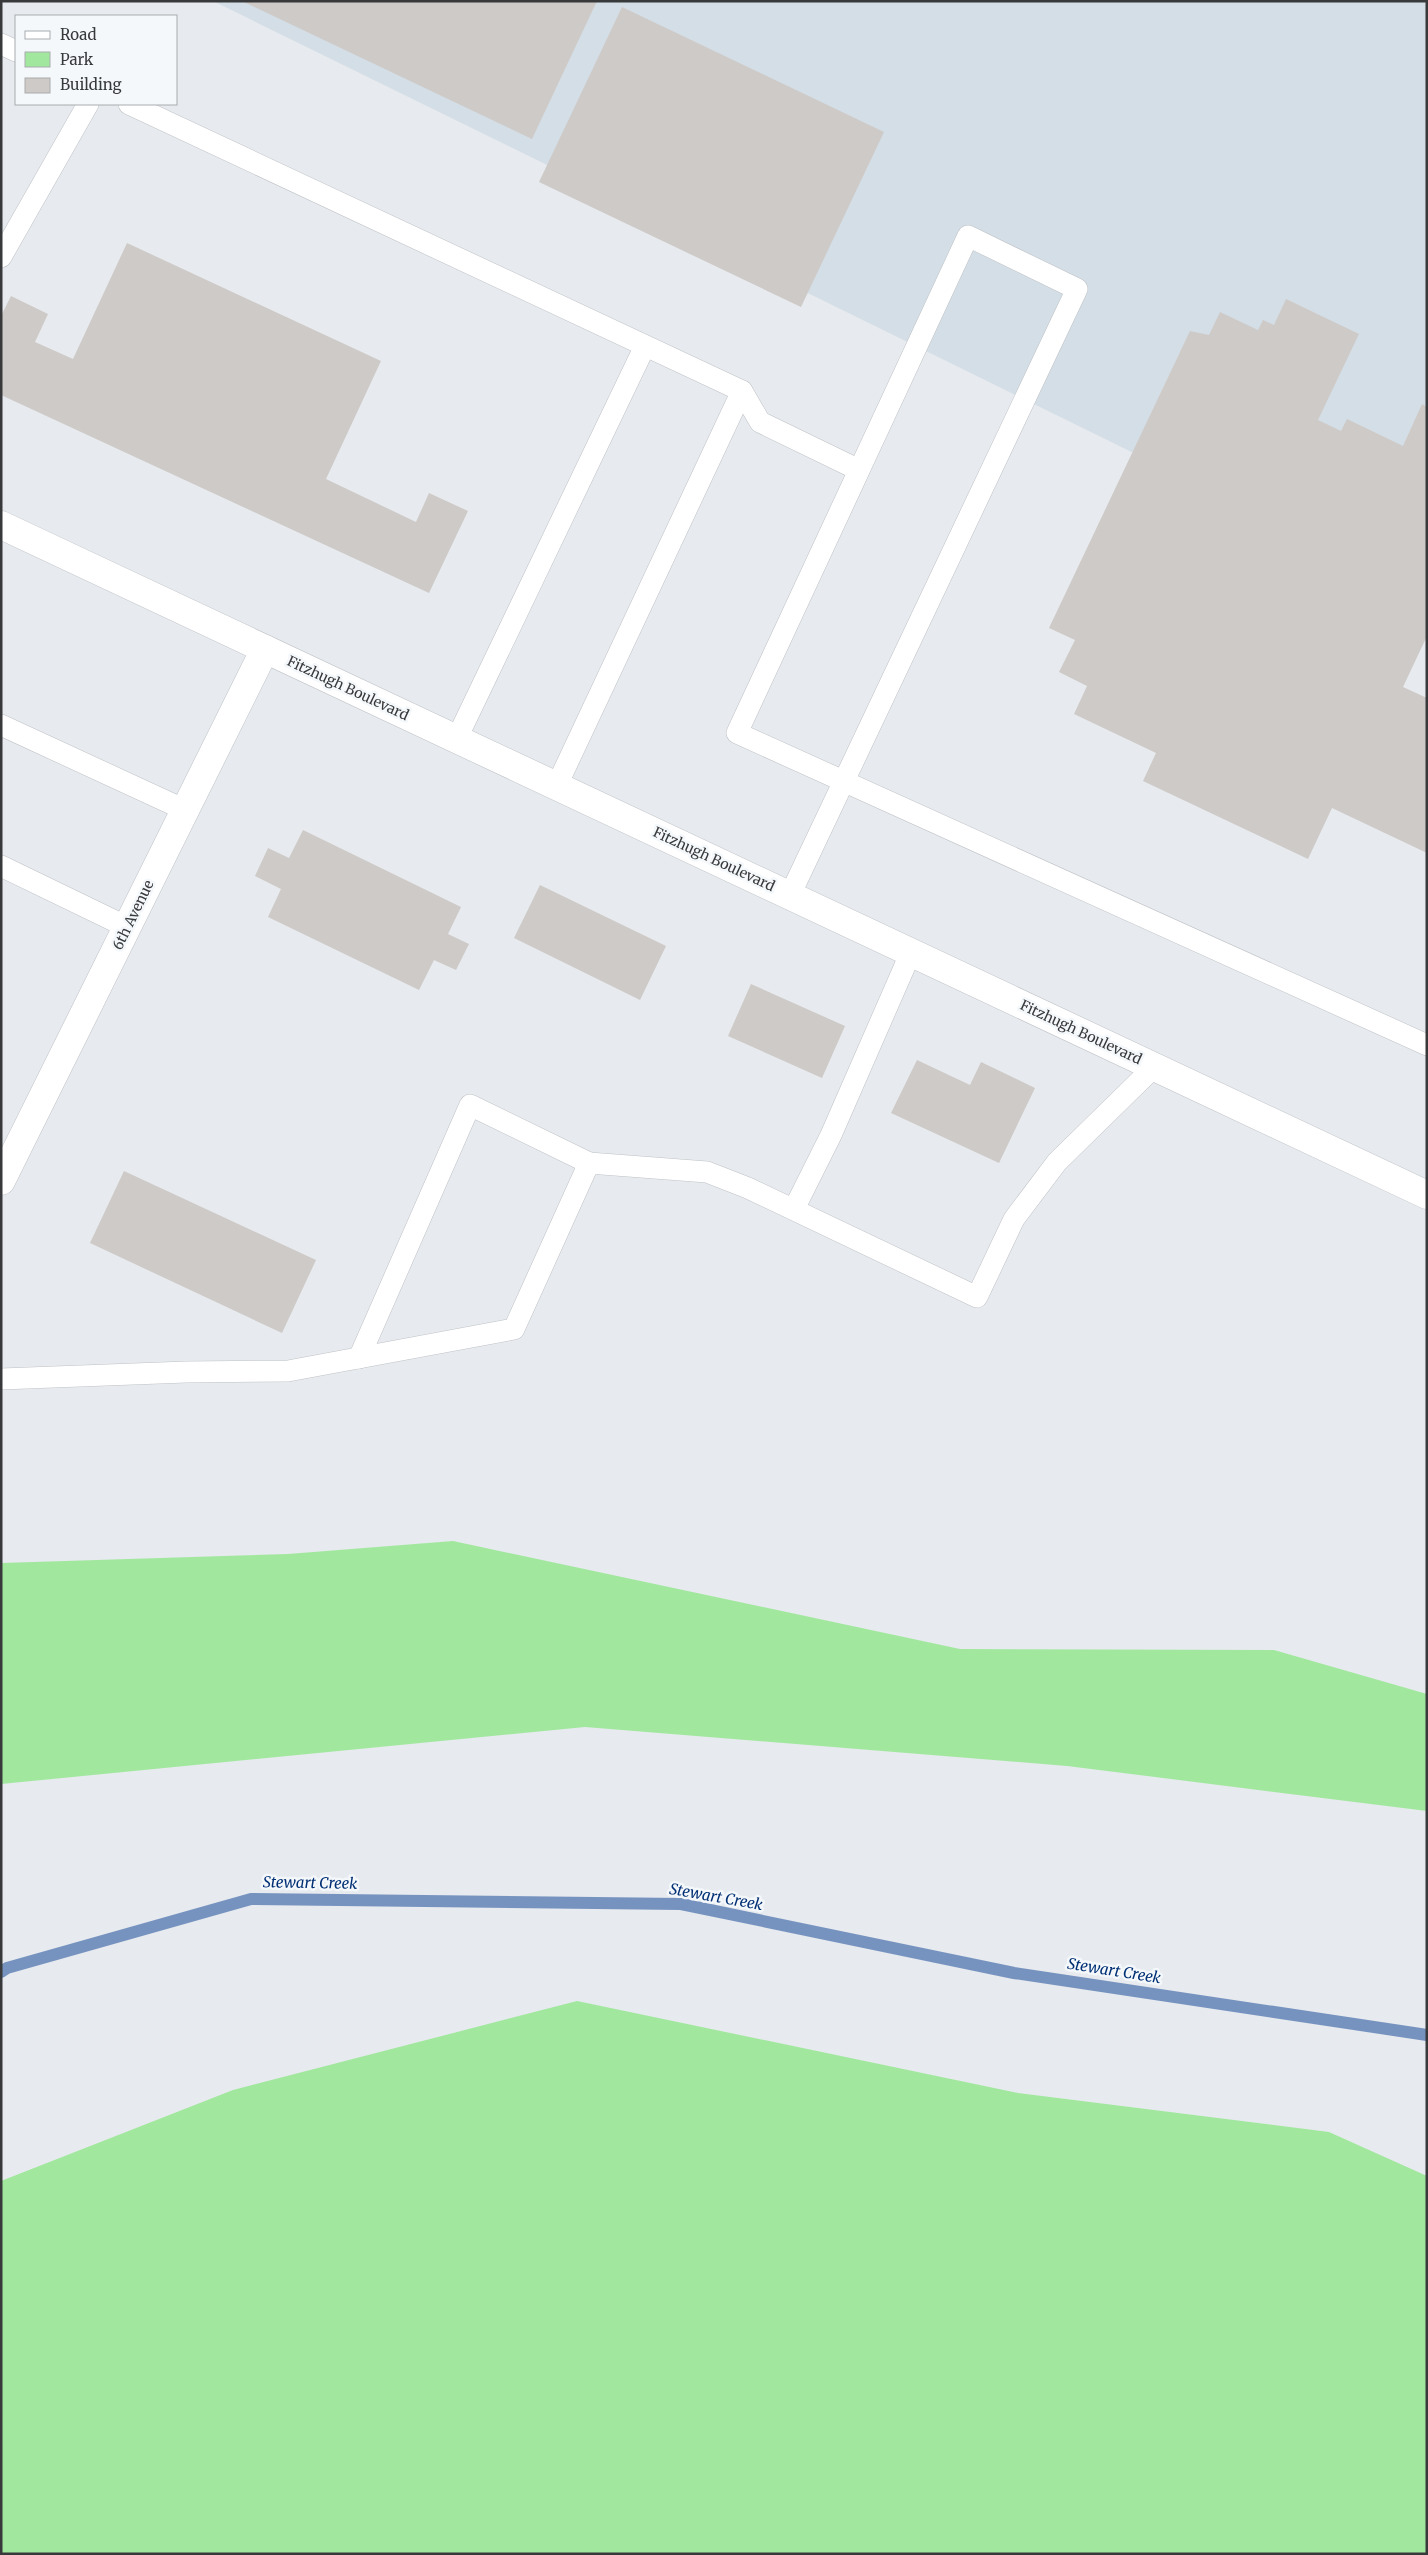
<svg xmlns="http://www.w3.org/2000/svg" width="1428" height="2555" font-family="Merriweather,serif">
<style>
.built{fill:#d4dee6}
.green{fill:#a1e89e}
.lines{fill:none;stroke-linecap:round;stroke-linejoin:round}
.stream{stroke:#7693c0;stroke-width:12}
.building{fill:#cecac7}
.service-casing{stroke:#bfc2c6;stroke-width:22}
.minor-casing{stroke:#bfc2c6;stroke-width:29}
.service{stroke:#fff;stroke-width:21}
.minor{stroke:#fff;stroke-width:28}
.labels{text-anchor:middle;stroke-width:5;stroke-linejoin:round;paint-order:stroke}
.street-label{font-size:14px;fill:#38393a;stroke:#f4f8fb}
.water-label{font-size:15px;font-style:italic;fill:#012f74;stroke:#f4f8fb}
</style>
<rect width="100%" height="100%" fill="#e7eaee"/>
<polygon class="built" points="213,1 1427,1 1427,597"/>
<g class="green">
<polygon points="453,1541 960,1649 1274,1650 1427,1694 1427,1811 1067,1766 585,1727 1,1784 1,1563 288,1554"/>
<polygon points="577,2001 1018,2093 1329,2132 1427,2176 1427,2554 1,2554 1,2181 233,2090"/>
</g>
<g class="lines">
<polyline class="stream" points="1,1972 7,1968 251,1899 681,1904 1014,1973 1427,2035"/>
</g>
<g class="building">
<polygon points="242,1 597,1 532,139"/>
<polygon points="622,7 884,132 801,307 539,182"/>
<polygon points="127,243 381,361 326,479 416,522 429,493 468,511 429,593 1,395 1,316 11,296 48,314 35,342 73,359"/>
<polygon points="1286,299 1359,334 1318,420 1341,431 1347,419 1403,446 1422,404 1427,407 1427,636 1403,687 1427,698 1427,853 1332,808 1308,859 1143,781 1156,753 1074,714 1087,686 1059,672 1075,640 1049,628 1190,331 1209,335 1220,312 1258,330 1263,320 1274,325"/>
<polygon points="303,830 461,907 448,934 469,944 456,970 434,960 419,990 268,917 281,889 255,876 268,848 289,858"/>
<polygon points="540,885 666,946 640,1000 514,938"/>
<polygon points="751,984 845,1026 822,1078 728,1036"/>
<polygon points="917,1060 970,1085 981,1062 1035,1088 999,1163 891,1113"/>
<polygon points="124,1171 316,1260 282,1333 90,1243"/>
</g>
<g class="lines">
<defs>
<g id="service">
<polyline points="1,44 16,51"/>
<polyline points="129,104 742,391 760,422 859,470"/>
<polyline points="1,257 88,104"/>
<polyline points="1,725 185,810"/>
<polyline points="457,738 645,346"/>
<polyline points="557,785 742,391"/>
<polyline points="1,866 127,927"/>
<polyline points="790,895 1077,289 968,236 737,733 1427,1045"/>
<polyline points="794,1209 831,1135 911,952"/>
<polyline points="359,1358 470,1105 589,1163"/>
<polyline points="1,1379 186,1372 288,1371 514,1329 589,1163 707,1172 748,1188 977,1297 1014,1219 1057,1162 1154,1067"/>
</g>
<g id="minor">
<polyline points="1,525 1427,1195"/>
<polyline points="1,1181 265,649"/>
</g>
</defs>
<use href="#service" class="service-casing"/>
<use href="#minor" class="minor-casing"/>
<use href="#service" class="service"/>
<use href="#minor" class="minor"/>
</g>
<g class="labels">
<g class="street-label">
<text transform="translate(348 688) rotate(25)" y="5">Fitzhugh Boulevard</text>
<text transform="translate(714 859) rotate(25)" y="5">Fitzhugh Boulevard</text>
<text transform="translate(133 915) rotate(-64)" y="5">6th Avenue</text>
<text transform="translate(1081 1032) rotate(25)" y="5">Fitzhugh Boulevard</text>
</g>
<g class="water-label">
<text transform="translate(310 1883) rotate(1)" y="5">Stewart Creek</text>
<text transform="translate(716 1897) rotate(10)" y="5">Stewart Creek</text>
<text transform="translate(1114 1971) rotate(9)" y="5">Stewart Creek</text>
</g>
</g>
<rect width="1428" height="2555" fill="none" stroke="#38393a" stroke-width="5"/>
<rect x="15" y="15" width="162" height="90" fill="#f4f8fb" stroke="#a9acae"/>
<rect x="25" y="31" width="25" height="8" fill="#ffffff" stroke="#a9acae"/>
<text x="60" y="40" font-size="15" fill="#38393a">Road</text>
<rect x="25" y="52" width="25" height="15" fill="#a1e89e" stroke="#a9acae"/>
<text x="60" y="65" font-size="15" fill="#38393a">Park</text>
<rect x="25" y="78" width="25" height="15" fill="#cecac7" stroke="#a9acae"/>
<text x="60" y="90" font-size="15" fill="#38393a">Building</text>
</svg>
